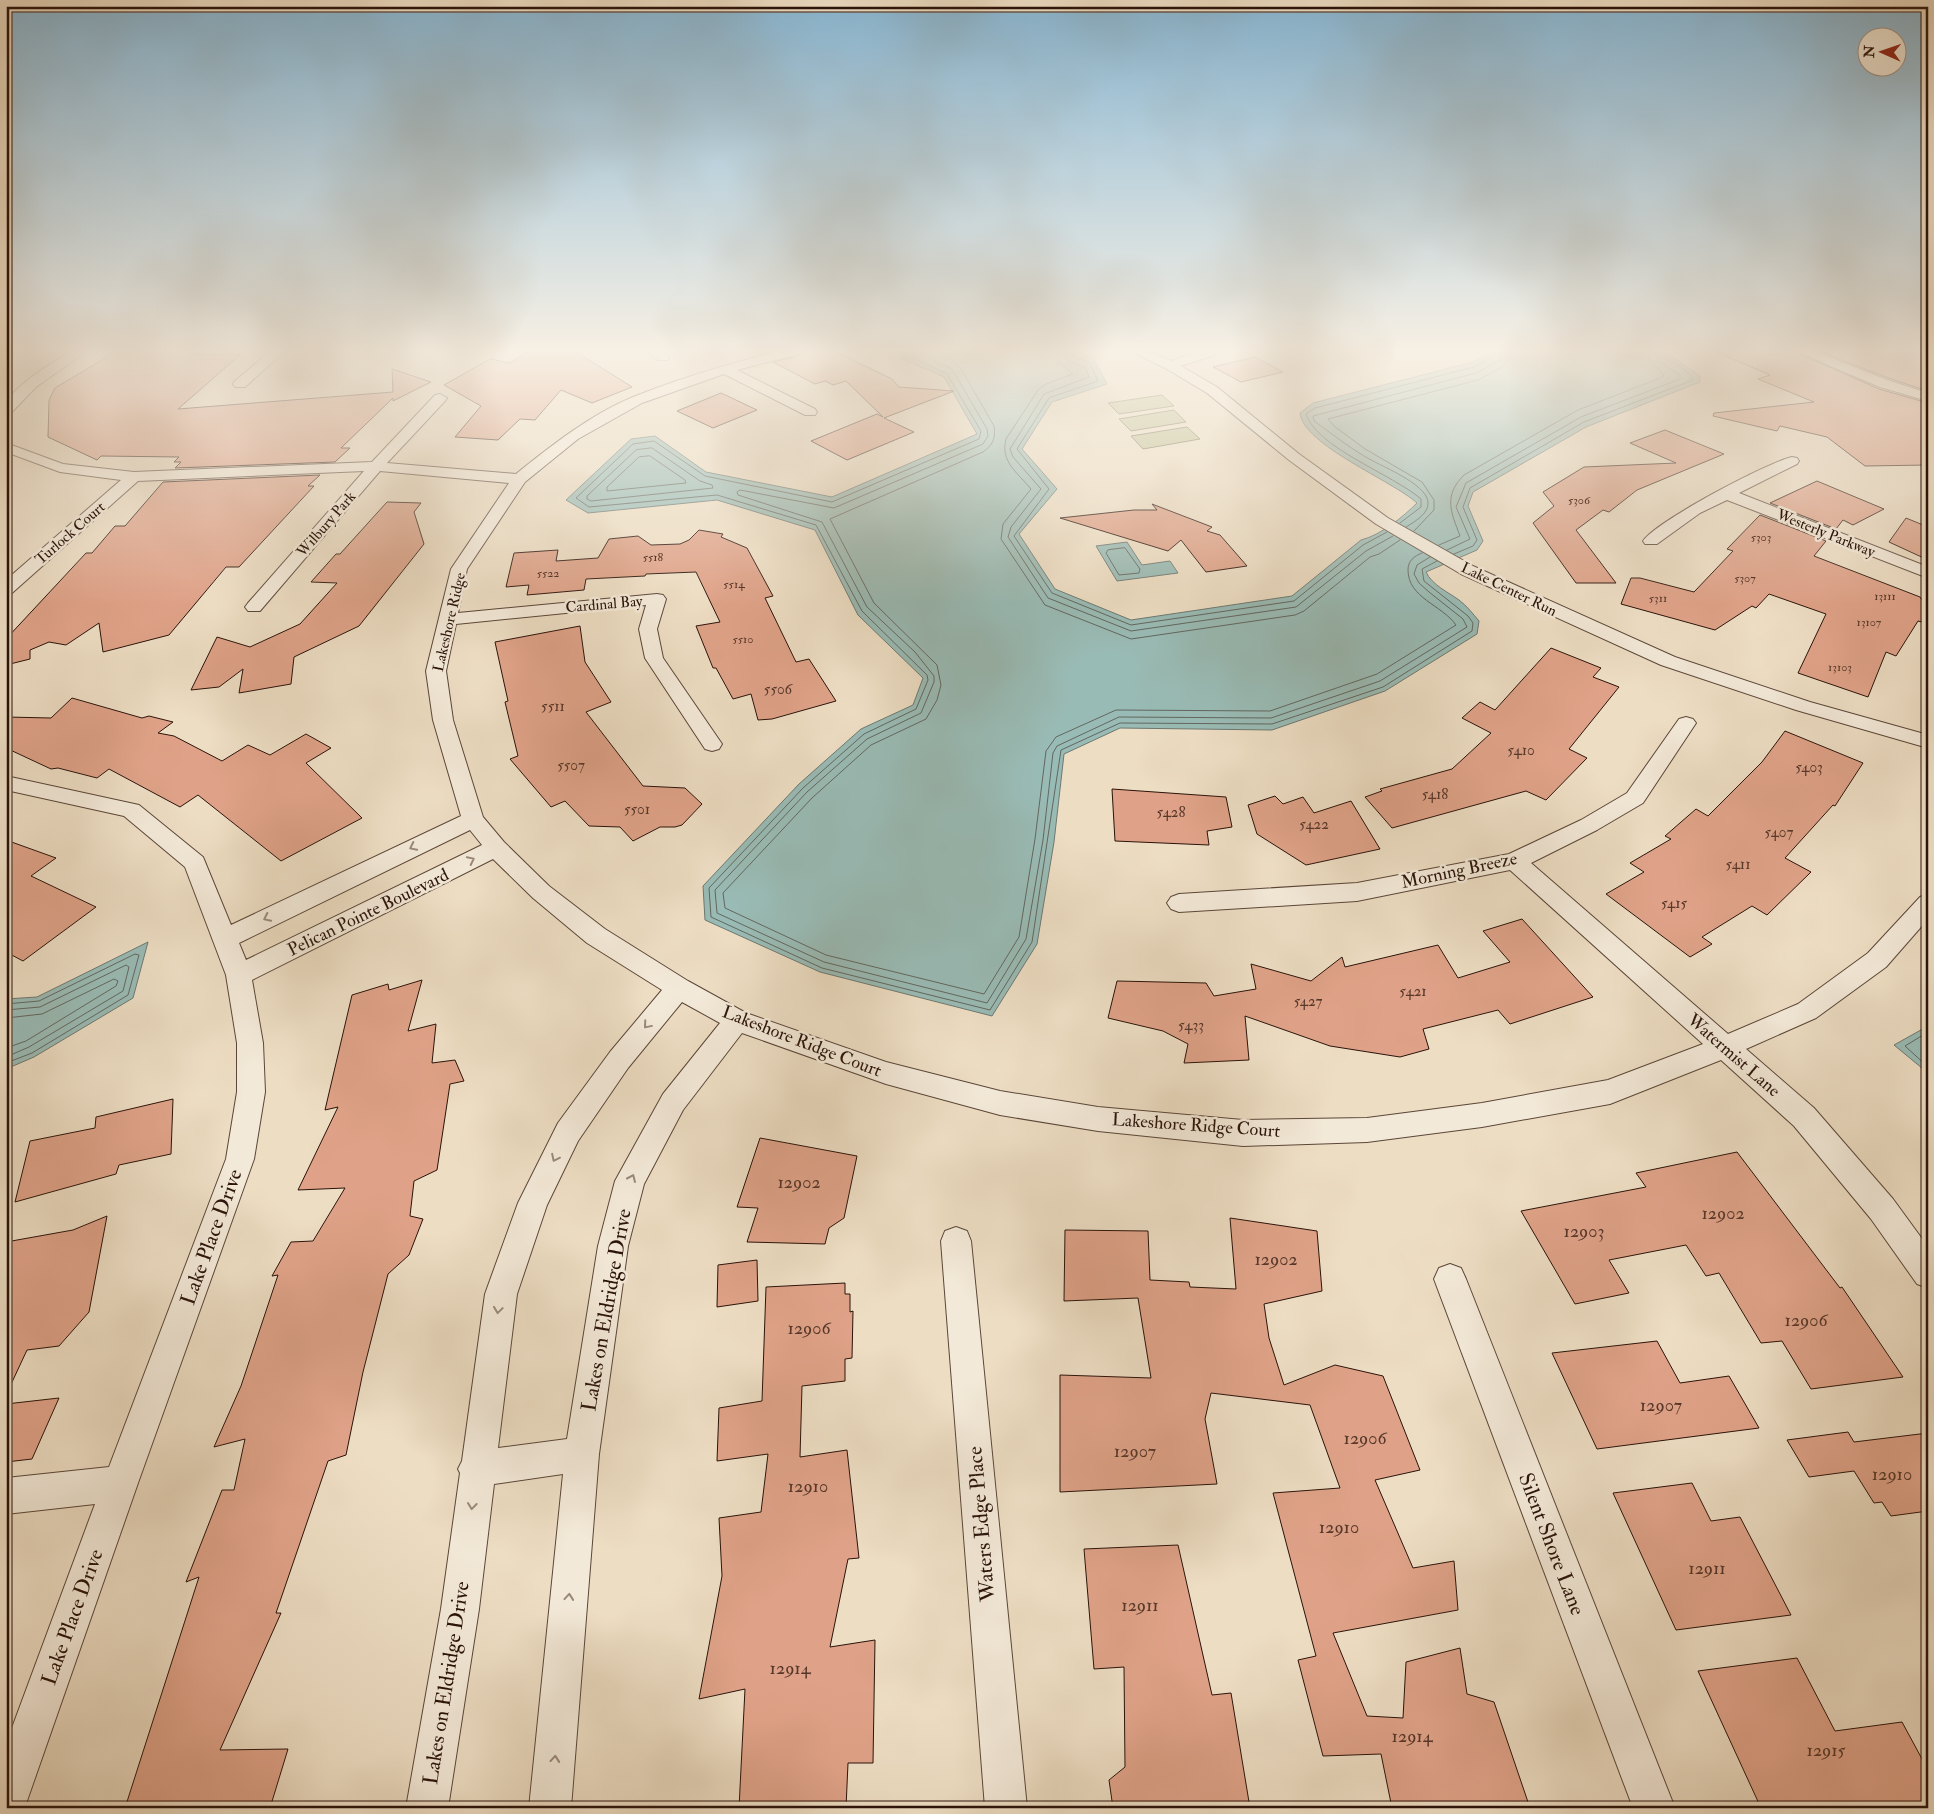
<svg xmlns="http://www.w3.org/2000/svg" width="1934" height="1814" font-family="'IM FELL Double Pica',serif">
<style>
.green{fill:#bebf8f;stroke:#74694c}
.water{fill:#99bbb5;stroke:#6d7871}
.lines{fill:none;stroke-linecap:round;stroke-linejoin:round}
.shore{stroke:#626760;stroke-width:1}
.building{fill:#dfa288;stroke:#2a130a}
.street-casing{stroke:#5b4638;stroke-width:2}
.street{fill:#f3e9d8;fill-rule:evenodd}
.oneway{stroke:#99897b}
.labels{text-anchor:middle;stroke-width:5;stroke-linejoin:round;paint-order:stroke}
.far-number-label{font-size:12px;fill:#57372a}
.far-street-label{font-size:15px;fill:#2a130a;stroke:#f3e9d8}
.number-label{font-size:15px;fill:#57372a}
.street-label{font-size:18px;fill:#2a130a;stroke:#f3e9d8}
.near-number-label{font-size:18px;fill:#57372a}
.near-street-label{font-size:21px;fill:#2a130a;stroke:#f3e9d8}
</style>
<rect width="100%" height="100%" fill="#edddc3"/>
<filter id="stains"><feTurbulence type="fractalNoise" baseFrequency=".004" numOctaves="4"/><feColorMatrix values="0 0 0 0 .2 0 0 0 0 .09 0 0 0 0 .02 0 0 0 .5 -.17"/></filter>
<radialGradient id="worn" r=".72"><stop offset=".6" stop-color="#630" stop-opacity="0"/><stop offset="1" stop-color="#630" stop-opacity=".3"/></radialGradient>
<g class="green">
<polygon points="1162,395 1174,406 1119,414 1108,403"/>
<polygon points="1174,410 1186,422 1131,431 1119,419"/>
<polygon points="1187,427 1200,439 1143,449 1131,436"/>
</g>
<g class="water">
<path d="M 904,350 L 1068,350 L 1093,358 L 1107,384 L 1052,402 L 1022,449 L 1057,489 L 1019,534 L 1055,589 L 1131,620 L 1292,596 L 1361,540 C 1381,535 1403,517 1417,503 C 1393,481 1303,445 1300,413 L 1313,403 L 1473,362 L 1495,350 L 1663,350 L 1700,376 L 1700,382 L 1586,427 L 1473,492 L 1468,506 L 1483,541 L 1477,550 L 1426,572 C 1432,585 1448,592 1459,600 C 1467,606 1473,614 1479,621 L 1477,634 L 1385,691 L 1272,730 L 1120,728 L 1064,754 L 1054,842 L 1037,944 L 992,1016 L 820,972 L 705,920 L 703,886 L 799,784 L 861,729 L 913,705 L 923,678 L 858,615 L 815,530 L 717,500 L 588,513 L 566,500 L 631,439 L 655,436 L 706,472 L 832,497 L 977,434 L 944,377 L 900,358 Z"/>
<polygon points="1127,542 1142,565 1170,561 1178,573 1117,581 1096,546"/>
<polygon points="148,942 133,998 34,1057 6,1069 6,999 37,997"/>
<polygon points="1928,1026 1928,1073 1894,1045"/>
</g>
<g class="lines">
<g class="shore">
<polyline points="908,350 909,356 947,374 981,431 979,439 832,502 705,476 654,441 633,444 576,498 589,507 717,495 816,525 862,611 927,675 928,680 916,709 864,734 803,788 709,888 711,917 822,968 990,1010 1032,942 1061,750 1120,723 1272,724 1383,687 1472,631 1473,623 1468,616 1424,581 1422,569 1437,561"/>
<polyline points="914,350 952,369 987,429 988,436 983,444 834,508 740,490 737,492 738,495 822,522 867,607 915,652 934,676 934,682 921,713 867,739 807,792 715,890 717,913 824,962 987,1003 1026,939 1043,840 1053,753 1057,746 1119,717 1271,718 1380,681 1467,627 1463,619 1429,592 1419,583 1414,574 1417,565 1430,557"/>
<path d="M 930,350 L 952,360 L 960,367 L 994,426 C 996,438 993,445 983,452 L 830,519 L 874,603 L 937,665 L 941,685 L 937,700 L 926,719 L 871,745 L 812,798 L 723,893 L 725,908 L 826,955 L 984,994 L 1019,937 L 1035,839 L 1046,751 L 1056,737 L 1116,710 L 1270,711 L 1377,674 L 1456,625 C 1442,605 1408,598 1408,570 C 1408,561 1414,556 1422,553"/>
<path d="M 1056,350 L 1060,363 L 1073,374 L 1046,384 L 1038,390 L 1006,439 C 1000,462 1018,473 1031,489 L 1003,524 L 1001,539 L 1045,605 L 1131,639 L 1295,615 L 1304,611 L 1370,557 L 1379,554 L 1400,540"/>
<polyline points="1064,350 1067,360 1085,367 1089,377 1044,394 1010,449 1013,457 1041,489 1011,527 1008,537 1048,598 1131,631 1296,607 1366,551 1393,536"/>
<polyline points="1070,350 1073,357 1089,362 1098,381 1049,398 1017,449 1049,489 1014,536 1052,593 1131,625 1294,601 1363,545 1387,532"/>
<polygon points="652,448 700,481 712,485 713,488 591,501 587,499 587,496 636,450"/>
<polygon points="650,456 685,480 686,483 607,491 607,487 639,457"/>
<path d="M 1400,523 L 1421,507 L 1421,499 C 1392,474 1317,448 1306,414 L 1315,408 L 1474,367 L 1494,356 L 1496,350"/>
<path d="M 1406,527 C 1414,522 1429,514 1428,502 C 1426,483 1380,466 1364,456 C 1347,446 1331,433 1314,421 L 1313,416 L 1476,373 L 1499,361 L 1503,350"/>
<polyline points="1414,531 1434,510 1434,500 1422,482 1365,449 1334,426 1328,419 1478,380 1504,366 1509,358 1510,350"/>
<path d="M 1439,545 L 1460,536 C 1451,512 1443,496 1464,475 L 1578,410 L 1663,377 L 1664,374 L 1651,363 L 1647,350"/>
<polygon points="1125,548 1140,569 1139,573 1119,575 1106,553 1108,550"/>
<polyline points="1447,550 1470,539 1456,507 1466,483 1581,417 1680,379 1680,375 1658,361 1654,350"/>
<path d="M 1454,554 L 1473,546 L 1477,540 L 1463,507 L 1470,488 L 1584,422 L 1693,380 C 1687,365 1667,365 1661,350"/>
<polyline points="6,1004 39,1001 135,954 139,955 128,995 32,1053 6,1063"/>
<polyline points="6,1010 40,1007 126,965 129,967 123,991 29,1047 6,1057"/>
<polyline points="6,1018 42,1014 114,979 118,981 116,986 26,1041 6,1048"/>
<polyline points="1928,1032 1905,1046 1928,1067"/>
</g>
</g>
<g class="building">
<polygon points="107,350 195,350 188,354 241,354 178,409 393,392 392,369 431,382 393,401 393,398 341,448 350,448 335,462 175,468 181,462 174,462 179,457 101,456 97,460 48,437 49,400 55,388 107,357"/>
<polygon points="530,350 573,350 632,387 592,403 561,390 535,420 520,419 498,440 455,437 481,406 444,385 490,359 510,363"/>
<polygon points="806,350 832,350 892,379 899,387 954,391 884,418 914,432 847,460 811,441 877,414 883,417 846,381 833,385 825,381 815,384 773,362 802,355"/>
<polygon points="1711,350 1791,350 1879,389 1928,403 1928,465 1865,466 1827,437 1780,426 1777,431 1713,416 1714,413 1814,402 1758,379 1770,375"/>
<polygon points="1816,350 1928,350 1928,391 1891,379"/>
<polygon points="1255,357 1283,372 1241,382 1213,367"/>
<polygon points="721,393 757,410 713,428 677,411"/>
<polygon points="1665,430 1724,454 1637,490 1609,512 1603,510 1576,530 1616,583 1576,583 1533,523 1554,506 1543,492 1584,467 1676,463 1630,443"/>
<polygon points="320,475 308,486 314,486 239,567 226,567 169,635 103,652 99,623 66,645 49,642 30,650 30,659 6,665 6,639 86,553 92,553 115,526 125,526 163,482"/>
<polygon points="1817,481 1884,509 1853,525 1843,520 1836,529 1770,503"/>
<polygon points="387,502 421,503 414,512 424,544 359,626 294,657 291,684 239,693 243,669 219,687 191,690 217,637 250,647 300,624 337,583 311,582 336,554 340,554"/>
<polygon points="1152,504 1212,527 1207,531 1220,535 1247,566 1206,572 1181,540 1168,551 1060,518 1134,510 1157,510"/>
<polygon points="1760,515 1826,541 1814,556 1920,597 1927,606 1922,622 1918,621 1896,656 1886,652 1868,697 1798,673 1826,614 1769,594 1756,608 1752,606 1715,630 1621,604 1631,578 1640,578 1694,592 1733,551 1727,549"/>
<polygon points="1906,518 1928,527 1928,560 1889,542"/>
<polygon points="699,530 723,534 721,537 747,548 773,596 765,598 796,662 809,659 836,701 772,719 758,720 751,694 733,699 716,668 713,668 696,626 720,622 696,572 646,574 645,576 586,579 584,590 527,595 529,585 506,587 514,553 558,550 556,561 598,558 609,539 638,536 651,545 680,544 689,540"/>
<polygon points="580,626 585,662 611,702 586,712 643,786 685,788 702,804 682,825 675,827 660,827 633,841 620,827 589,826 565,801 551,807 510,759 518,756 505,702 508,701 495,642"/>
<polygon points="1551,648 1601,668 1593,677 1619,687 1569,749 1587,758 1546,800 1526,791 1392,828 1365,797 1382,791 1380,789 1452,769 1491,733 1462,718 1480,702 1495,710"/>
<polygon points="72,698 142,718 149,716 173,722 158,733 174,736 222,761 248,745 270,755 306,734 331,748 306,763 362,818 281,861 198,795 180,807 109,769 97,778 58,768 51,769 6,748 6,717 51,718"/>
<polygon points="1785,731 1863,763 1835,806 1833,805 1785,858 1811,872 1767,915 1752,906 1702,937 1712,944 1690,957 1606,894 1644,872 1630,863 1671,839 1665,836 1696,809 1708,816 1762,762"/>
<polygon points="1112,789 1226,797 1232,827 1207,831 1209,845 1115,841"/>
<polygon points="1275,796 1283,804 1303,797 1314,813 1351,801 1380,849 1306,865 1257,834 1248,805"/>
<polygon points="6,840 56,858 31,876 96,907 23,961 6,952"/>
<polygon points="1522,919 1593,997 1510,1024 1498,1010 1423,1029 1429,1049 1400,1057 1330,1046 1245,1016 1249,1060 1184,1063 1188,1044 1163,1031 1108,1018 1117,981 1206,983 1214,996 1256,989 1251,964 1311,981 1342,957 1345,967 1438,945 1458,978 1510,962 1483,931"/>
<polygon points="422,980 408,1031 436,1024 432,1063 455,1060 464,1081 450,1084 437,1170 414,1181 410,1216 423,1219 409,1255 388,1274 363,1372 346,1455 328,1461 276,1613 281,1613 220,1750 288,1749 270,1808 125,1808 199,1577 186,1582 222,1490 234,1490 245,1439 214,1447 241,1386 278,1275 272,1276 291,1242 313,1241 345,1188 298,1190 338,1107 325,1110 352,995 388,984 389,990"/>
<polygon points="173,1099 171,1154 119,1165 116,1174 15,1202 30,1141 95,1128 96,1117"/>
<polygon points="760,1138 857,1156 844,1218 829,1228 825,1244 747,1242 758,1208 737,1207"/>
<polygon points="1737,1152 1840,1288 1842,1287 1903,1377 1811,1389 1782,1341 1761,1343 1719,1273 1706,1276 1686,1245 1609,1260 1629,1293 1575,1304 1521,1211 1646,1187 1636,1173"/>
<polygon points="107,1216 89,1312 59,1346 27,1350 6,1395 6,1242 73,1230"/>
<polygon points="1230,1218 1317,1231 1322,1291 1264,1304 1269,1338 1284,1385 1335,1365 1383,1376 1420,1470 1375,1480 1413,1568 1454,1561 1458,1610 1333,1633 1367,1716 1403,1718 1406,1662 1460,1648 1467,1694 1494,1702 1530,1808 1392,1808 1381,1754 1323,1756 1298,1660 1316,1656 1273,1493 1340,1488 1310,1405 1211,1393 1205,1419 1217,1484 1060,1492 1060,1375 1151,1378 1138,1298 1064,1301 1065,1230 1148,1231 1150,1280 1189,1282 1190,1287 1236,1289"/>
<polygon points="757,1260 758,1301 717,1307 718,1265"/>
<polygon points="845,1283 845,1294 850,1294 850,1312 853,1311 852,1358 845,1359 845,1381 802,1386 800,1457 847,1450 859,1558 848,1559 830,1647 875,1640 873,1763 848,1763 846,1808 739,1808 745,1689 699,1699 722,1576 719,1518 761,1512 768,1454 717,1461 719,1408 762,1401 766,1287"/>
<polygon points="1657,1341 1680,1383 1729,1376 1759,1428 1597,1449 1552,1353"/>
<polygon points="59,1398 32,1459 6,1462 6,1404"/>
<polygon points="1848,1432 1854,1442 1928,1433 1928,1511 1891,1516 1882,1502 1874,1503 1854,1471 1809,1477 1787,1440"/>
<polygon points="1692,1483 1711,1521 1740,1517 1791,1615 1676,1630 1613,1493"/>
<polygon points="1178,1545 1212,1695 1231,1693 1250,1808 1113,1808 1109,1780 1125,1767 1124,1667 1094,1669 1084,1549"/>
<polygon points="1797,1658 1835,1731 1902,1722 1928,1770 1928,1802 1891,1808 1761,1808 1698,1671"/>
</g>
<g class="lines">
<defs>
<g id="street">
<path d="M 73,350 L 88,350 L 36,387 L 11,413 L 6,414 L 6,401 C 24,379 49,365 73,350 Z"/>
<polygon points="272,350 286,350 245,387 235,387 233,384 235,381"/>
<polygon points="646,350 661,350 669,357 668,360 658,360"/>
<path d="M 783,350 L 804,350 L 802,353 L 737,370 L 815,409 L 817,412 L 815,415 L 805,415 L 724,374 L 642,403 L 578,439 L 525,482 L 467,569 L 458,613 L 657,594 L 663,595 L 666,599 L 657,629 L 663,658 L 722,744 L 719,749 L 712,751 L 705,749 L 645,658 L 639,629 L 646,605 L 456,624 L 446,671 L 453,720 L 483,817 L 504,842 L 549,886 L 605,929 L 688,981 L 746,1013 L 886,1062 L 1000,1091 L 1098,1107 L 1243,1120 L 1367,1118 L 1482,1103 L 1608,1080 L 1703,1044 L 1510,870 L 1357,901 L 1179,912 L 1171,909 L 1167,903 L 1171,897 L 1179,894 L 1357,883 L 1509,854 L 1581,820 L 1627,793 L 1679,719 L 1686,717 L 1693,719 L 1696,723 L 1643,803 L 1597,830 L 1531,863 L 1728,1034 L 1798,1004 L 1868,953 L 1920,897 L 1928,894 L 1928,919 L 1886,967 L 1816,1018 L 1746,1049 L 1814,1108 L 1893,1199 L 1928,1247 L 1928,1288 L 1917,1284 L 1871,1219 L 1794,1126 L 1721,1060 L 1610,1104 L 1482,1127 L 1367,1142 L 1243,1146 L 1098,1131 L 1000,1115 L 886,1084 L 742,1033 L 683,1110 L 644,1184 L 628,1246 L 599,1454 L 571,1808 L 529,1808 L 563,1474 L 494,1484 L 479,1609 L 448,1808 L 406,1808 L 441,1609 L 460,1473 L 458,1469 L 462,1461 L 485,1294 L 518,1203 L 558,1123 L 610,1052 L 662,990 L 587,943 L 533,898 L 493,859 L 252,980 L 263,1043 L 265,1092 L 254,1159 L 138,1483 L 27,1801 L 24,1808 L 6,1808 L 6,1744 L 95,1504 L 6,1514 L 6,1478 L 109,1467 L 226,1159 L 237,1092 L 237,1043 L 226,975 L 185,867 L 124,816 L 6,790 L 6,776 L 139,805 L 203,857 L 231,925 L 461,816 L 433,720 L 426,671 L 451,569 L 509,483 L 380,471 L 260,611 L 248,611 L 245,607 L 248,603 L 364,471 L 138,481 L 12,593 L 6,594 L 6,580 L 121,480 L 60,472 L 6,452 L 6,443 L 63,464 L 134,472 L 372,462 L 435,395 L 440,394 L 447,398 L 445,401 L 387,463 L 516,474 C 552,445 590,415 633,397 C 682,377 732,363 783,350 ZM 470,830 L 482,845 L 246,960 L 239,943 ZM 682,1002 L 720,1023 L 663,1094 L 615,1181 L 598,1246 L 567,1439 L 498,1448 L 517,1294 L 547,1205 L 578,1141 L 628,1068 Z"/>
<polygon points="1128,350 1145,350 1171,361 1204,350 1223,350 1221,353 1181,366 1217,387 1299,454 1388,518 1473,566 1675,657 1810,702 1928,735 1928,748 1796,710 1661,665 1461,574 1376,524 1289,460 1207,393 1165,368"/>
<polygon points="1793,350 1811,350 1890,381 1928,393 1928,401 1880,387"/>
<path d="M 1792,457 L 1797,458 L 1799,461 L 1797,464 L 1739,493 L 1928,567 L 1928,578 L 1727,500 L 1700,513 L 1657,544 L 1645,544 L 1643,541 C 1657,521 1766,463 1792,457 Z"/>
<polygon points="956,1227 967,1231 971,1241 1027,1808 985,1808 941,1241 945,1231"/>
<polygon points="1450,1264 1461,1268 1466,1279 1675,1808 1633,1808 1434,1279 1439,1268"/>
</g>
</defs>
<use href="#street" class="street-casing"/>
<use href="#street" class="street"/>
</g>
<defs><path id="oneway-chevron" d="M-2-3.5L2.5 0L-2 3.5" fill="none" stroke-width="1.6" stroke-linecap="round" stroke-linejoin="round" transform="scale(1.25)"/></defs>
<g class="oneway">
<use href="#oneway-chevron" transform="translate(413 847) rotate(154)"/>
<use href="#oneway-chevron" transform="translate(471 860) rotate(-26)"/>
<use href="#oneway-chevron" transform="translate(267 918) rotate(154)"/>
<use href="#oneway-chevron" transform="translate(647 1025) rotate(130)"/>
<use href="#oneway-chevron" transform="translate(555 1158) rotate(116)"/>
<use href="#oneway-chevron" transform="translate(632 1178) rotate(-66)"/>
<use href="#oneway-chevron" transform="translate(498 1310) rotate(98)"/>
<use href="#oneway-chevron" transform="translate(472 1506) rotate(97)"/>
<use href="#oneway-chevron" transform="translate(569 1597) rotate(-85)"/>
<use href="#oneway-chevron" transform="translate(555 1759) rotate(-85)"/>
</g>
<linearGradient id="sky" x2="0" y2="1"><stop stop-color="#88b7d4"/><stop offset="0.58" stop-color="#f7f0e4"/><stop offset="1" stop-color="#f7f0e4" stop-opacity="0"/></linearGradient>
<rect width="1934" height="604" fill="url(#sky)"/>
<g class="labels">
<g class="far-number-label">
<text x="1579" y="504">5306</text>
<text x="1761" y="541">5303</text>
<text x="653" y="561">5518</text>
<text x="548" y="577">5522</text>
<text x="1745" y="582">5307</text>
<text x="734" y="588">5514</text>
<text x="1885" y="600">13111</text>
<text x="1658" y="602">5311</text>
<text x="1869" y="626">13107</text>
<text x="743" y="643">5510</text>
<text x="1840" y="671">13103</text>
</g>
<g class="far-street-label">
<text transform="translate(326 524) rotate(-49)" y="5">Wilbury Park</text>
<text transform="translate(70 533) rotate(-41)" y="5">Turlock Court</text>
<text transform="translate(1826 533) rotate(22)" y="5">Westerly Parkway</text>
<text transform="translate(1509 589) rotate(26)" y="5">Lake Center Run</text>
<text transform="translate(604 604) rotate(-5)" y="5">Cardinal Bay</text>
<text transform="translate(449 622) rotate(-77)" y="5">Lakeshore Ridge</text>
</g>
<g class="number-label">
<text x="778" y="694">5506</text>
<text x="553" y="711">5511</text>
<text x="1521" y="755">5410</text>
<text x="571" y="770">5507</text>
<text x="1809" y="772">5403</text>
<text x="1435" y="799">5418</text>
<text x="637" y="814">5501</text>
<text x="1171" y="817">5428</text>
<text x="1314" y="829">5422</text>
<text x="1779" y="837">5407</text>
<text x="1738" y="869">5411</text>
<text x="1674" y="908">5415</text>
<text x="1413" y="996">5421</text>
<text x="1308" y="1006">5427</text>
<text x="1191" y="1030">5433</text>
</g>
<g class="street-label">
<text transform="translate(1459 870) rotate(-12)" y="6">Morning Breeze</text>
<text transform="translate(368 912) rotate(-26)" y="6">Pelican Pointe Boulevard</text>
<text transform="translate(802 1041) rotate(21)" y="6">Lakeshore Ridge Court</text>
<text transform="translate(1734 1055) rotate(41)" y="6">Watermist Lane</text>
<text transform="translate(1196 1125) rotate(4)" y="6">Lakeshore Ridge Court</text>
</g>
<g class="near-number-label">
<text x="799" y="1188">12902</text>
<text x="1723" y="1219">12902</text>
<text x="1584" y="1237">12903</text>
<text x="1276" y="1265">12902</text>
<text x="1806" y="1326">12906</text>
<text x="809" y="1334">12906</text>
<text x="1661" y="1411">12907</text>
<text x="1365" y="1444">12906</text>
<text x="1135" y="1457">12907</text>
<text x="1892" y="1480">12910</text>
<text x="808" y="1492">12910</text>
<text x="1339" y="1533">12910</text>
<text x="1707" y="1574">12911</text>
<text x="1140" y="1611">12911</text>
<text x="790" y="1674">12914</text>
<text x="1412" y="1742">12914</text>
<text x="1826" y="1756">12915</text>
</g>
<g class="near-street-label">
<text transform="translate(211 1237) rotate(-70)" y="7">Lake Place Drive</text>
<text transform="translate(606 1310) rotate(-80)" y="7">Lakes on Eldridge Drive</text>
<text transform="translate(981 1524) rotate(-95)" y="7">Waters Edge Place</text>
<text transform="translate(1552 1544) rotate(69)" y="7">Silent Shore Lane</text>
<text transform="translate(72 1617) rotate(-70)" y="7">Lake Place Drive</text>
<text transform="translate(446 1683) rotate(-81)" y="7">Lakes on Eldridge Drive</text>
</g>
</g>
<rect width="1934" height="1814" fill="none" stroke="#edddc3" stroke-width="25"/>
<rect x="8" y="8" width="1919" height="1799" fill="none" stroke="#2a130a" stroke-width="2.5"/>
<rect x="12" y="12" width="1909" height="1789" fill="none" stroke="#2a130a"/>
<g transform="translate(1882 52) rotate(272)"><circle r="24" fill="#f3e9d8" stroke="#a39386"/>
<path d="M0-4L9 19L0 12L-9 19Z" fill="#8f2418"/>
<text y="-8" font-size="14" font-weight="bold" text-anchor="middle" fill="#2a130a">N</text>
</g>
<rect width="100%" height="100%" filter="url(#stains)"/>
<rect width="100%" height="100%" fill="url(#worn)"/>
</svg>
